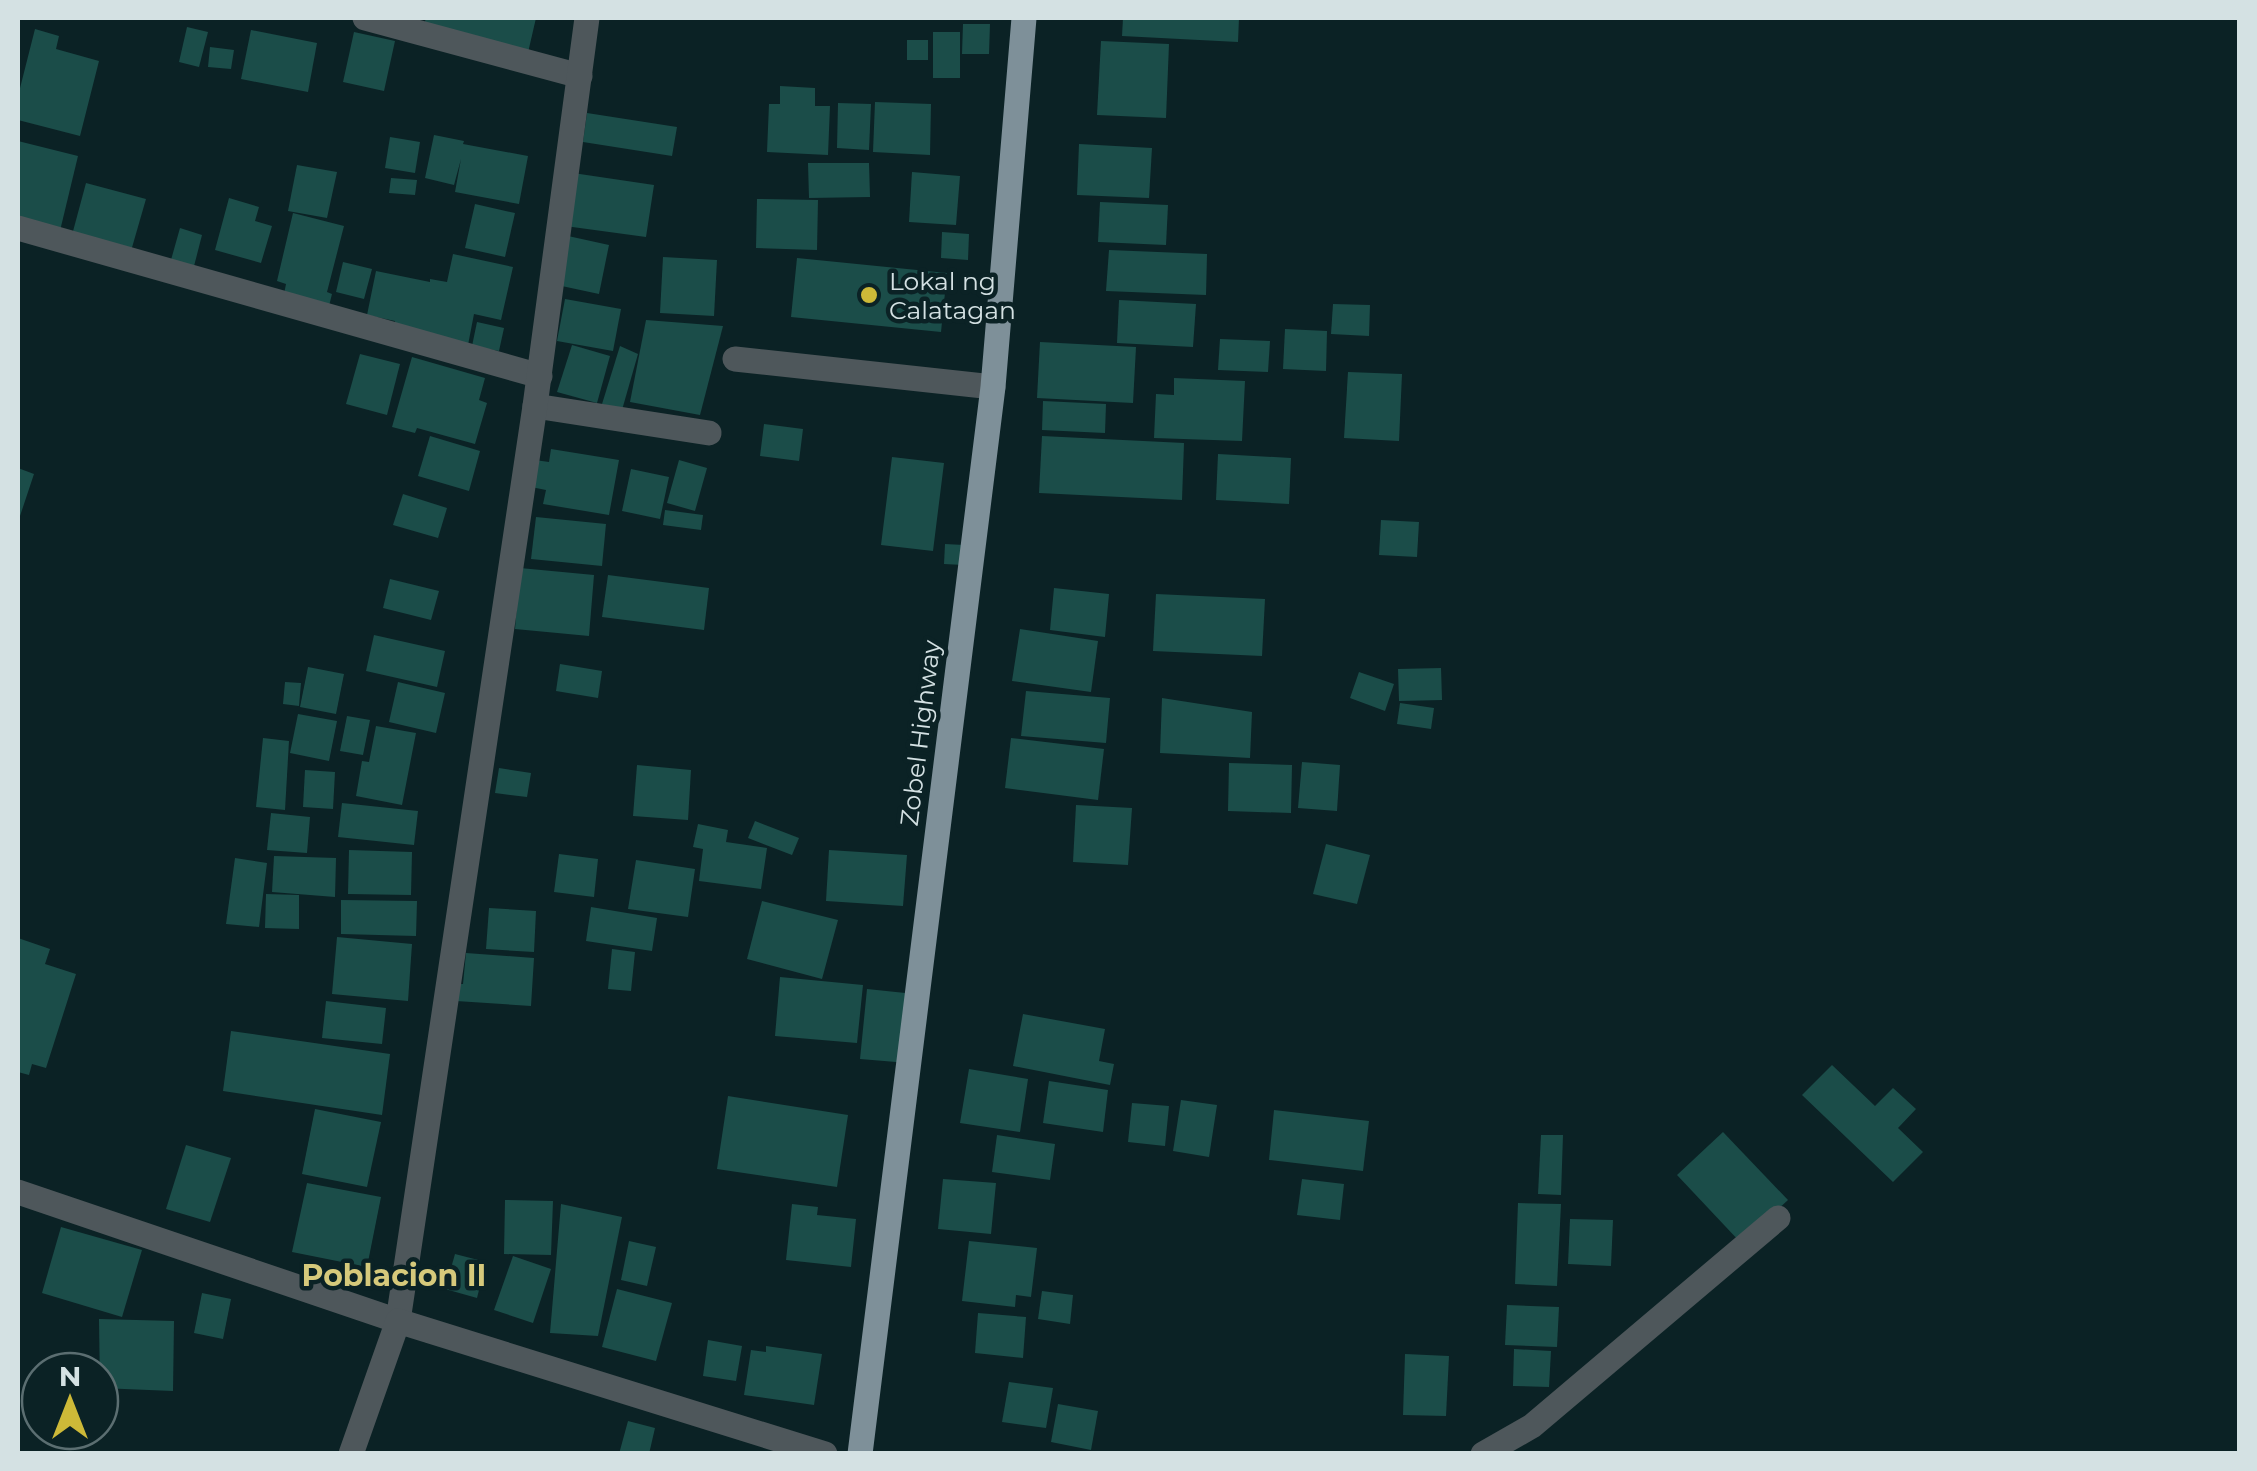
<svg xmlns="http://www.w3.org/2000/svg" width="2257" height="1471" font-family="Montserrat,sans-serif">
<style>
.building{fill:#1b4d49}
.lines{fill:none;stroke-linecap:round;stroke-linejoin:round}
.minor{stroke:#4e575b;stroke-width:25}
.tertiary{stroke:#4e575b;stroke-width:25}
.primary{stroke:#7e9099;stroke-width:25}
.poi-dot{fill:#cdb938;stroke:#0b2225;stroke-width:4}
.labels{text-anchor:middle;stroke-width:9;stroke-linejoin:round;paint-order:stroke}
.poi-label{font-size:25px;fill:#d4e1e3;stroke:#0b2225;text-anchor:start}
.street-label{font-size:25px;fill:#d4e1e3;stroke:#0b2225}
.quarter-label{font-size:30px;font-weight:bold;fill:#d6c97b;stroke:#0b2225}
</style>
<rect width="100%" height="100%" fill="#0b2225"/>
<g class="building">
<polygon points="426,18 536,18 527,57 422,32"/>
<polygon points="1123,18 1239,18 1238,42 1122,36"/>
<polygon points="963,24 990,24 989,54 962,54"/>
<polygon points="187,27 208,32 199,67 179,62"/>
<polygon points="35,29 59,36 56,49 99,61 80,136 18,120 18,96"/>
<polygon points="251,30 317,43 308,92 241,79"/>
<polygon points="354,32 395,41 384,91 343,82"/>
<rect x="933" y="32" width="27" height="46"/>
<rect x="907" y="40" width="21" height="20"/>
<polygon points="1101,41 1169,44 1166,118 1097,115"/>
<polygon points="210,47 234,50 231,69 208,67"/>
<polygon points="780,86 815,88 815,106 830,106 828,155 767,152 769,104 780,104"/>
<polygon points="875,102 931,104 930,155 873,152"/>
<polygon points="838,103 871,104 869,150 837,148"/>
<polygon points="587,113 677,127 672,156 583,142"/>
<polygon points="434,135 464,141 463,144 528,156 519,204 455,192 461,159 454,185 425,178"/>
<polygon points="390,137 420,142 415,173 385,168"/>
<polygon points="18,141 78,156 59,235 18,224"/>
<polygon points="1079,144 1152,148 1149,198 1077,195"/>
<polygon points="808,163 869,163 870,197 809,198"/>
<polygon points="297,165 337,172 327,218 288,211"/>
<polygon points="912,172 960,176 956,225 909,222"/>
<polygon points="573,173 654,185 646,237 565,226"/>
<polygon points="391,178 417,180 415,195 389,193"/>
<polygon points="86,183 146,199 131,251 72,235"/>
<polygon points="229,198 259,207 255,221 272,226 261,263 215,250"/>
<polygon points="757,199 818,200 817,250 756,248"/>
<polygon points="1100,202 1168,205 1166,245 1098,242"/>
<polygon points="475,204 515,213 505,257 465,248"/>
<polygon points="293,213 344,226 327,292 332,294 328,310 283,299 286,284 277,281"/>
<polygon points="180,228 202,235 192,274 169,267"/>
<polygon points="942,232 969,234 968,260 941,258"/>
<polygon points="568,236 609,245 599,294 557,285"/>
<polygon points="1109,250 1207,254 1206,295 1106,291"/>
<polygon points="453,254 513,267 501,320 474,314 468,345 394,329 395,321 367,315 376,271 430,282 430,279 447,282"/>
<polygon points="663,257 717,260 714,316 660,313"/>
<polygon points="797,258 947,273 941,332 791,317"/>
<polygon points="343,262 372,269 364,299 336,292"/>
<polygon points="565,299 621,309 613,351 557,341"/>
<polygon points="1119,300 1196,304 1193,347 1117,343"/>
<polygon points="1333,304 1370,305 1369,336 1331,334"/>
<polygon points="646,320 723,326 700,415 630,402"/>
<polygon points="477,322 504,328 499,351 472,346"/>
<polygon points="1285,329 1327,331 1326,371 1283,369"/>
<polygon points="1220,339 1270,341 1268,372 1218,370"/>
<polygon points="1040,342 1136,347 1133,403 1037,398"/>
<polygon points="572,345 610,356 597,403 557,392"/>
<polygon points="620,346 638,354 622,410 602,404"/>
<polygon points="360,354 400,364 387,415 346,404"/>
<polygon points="412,357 485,378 479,400 487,403 475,444 417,428 415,433 392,427"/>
<polygon points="1348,372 1402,374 1399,441 1344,438"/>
<polygon points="1174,378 1245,381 1242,441 1154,438 1156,394 1174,395"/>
<polygon points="1043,401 1106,404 1105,433 1042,430"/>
<polygon points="764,424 803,429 799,461 760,456"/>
<polygon points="430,436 480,451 469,491 418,476"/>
<polygon points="1042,436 1184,443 1182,500 1039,493"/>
<polygon points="551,449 619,460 609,515 543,504 546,490 531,487 535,460 549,462"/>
<polygon points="1218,454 1291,458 1289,504 1216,500"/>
<polygon points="892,457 944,463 933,551 881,545"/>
<polygon points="679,460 707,468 695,511 667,503"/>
<polygon points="18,468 34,474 18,522"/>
<polygon points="631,469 669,477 660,519 622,511"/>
<polygon points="403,494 447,508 438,538 393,525"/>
<polygon points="665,510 703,515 701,530 663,525"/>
<polygon points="536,517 606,524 602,566 531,559"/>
<polygon points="1381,520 1419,522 1417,557 1379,555"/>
<polygon points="945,544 964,545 963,565 944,564"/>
<polygon points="520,568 594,575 589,636 515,629"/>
<polygon points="608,575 709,588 704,630 602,617"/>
<polygon points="390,579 439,591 431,620 383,608"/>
<polygon points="1054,588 1109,594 1105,637 1050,630"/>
<polygon points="1156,594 1265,599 1262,656 1153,651"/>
<polygon points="1020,629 1098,641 1091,692 1012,681"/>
<polygon points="374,635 445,651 437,687 366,671"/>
<polygon points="560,664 602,671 598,698 556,691"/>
<polygon points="308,667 344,674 336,714 300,707"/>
<polygon points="1441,668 1442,700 1399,701 1398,669"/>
<polygon points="1359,672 1394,684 1385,711 1350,698"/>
<polygon points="285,682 301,683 299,706 283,704"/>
<polygon points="398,682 445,693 436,733 389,722"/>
<polygon points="1026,691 1110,698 1106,743 1021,736"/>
<polygon points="1162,698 1252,712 1250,758 1160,753"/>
<polygon points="1400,703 1434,708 1431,729 1397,724"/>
<polygon points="298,714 337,721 329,761 290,753"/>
<polygon points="347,716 370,720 363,755 340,751"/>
<polygon points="376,726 416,733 402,805 356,796 362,761 369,762"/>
<polygon points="263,738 289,741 285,810 256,807"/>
<polygon points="1011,738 1104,749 1098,800 1005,788"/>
<polygon points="1302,762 1340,765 1337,811 1298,808"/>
<polygon points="1229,763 1292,765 1291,813 1228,811"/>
<polygon points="637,765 691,770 688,820 633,816"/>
<polygon points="499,768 531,773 527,797 495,793"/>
<polygon points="305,770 335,772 333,809 303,807"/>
<polygon points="342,803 418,811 414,845 338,837"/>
<polygon points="1076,805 1132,808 1128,865 1073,862"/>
<polygon points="271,813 310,817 307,853 267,850"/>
<polygon points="755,821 799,838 792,855 748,838"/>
<polygon points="698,824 728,830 726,842 767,848 761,889 699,881 703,849 693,847"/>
<polygon points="1326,844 1370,855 1357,904 1313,894"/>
<polygon points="349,850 412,852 411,895 348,894"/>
<polygon points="829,850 907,855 903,906 826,901"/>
<polygon points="559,854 598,859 594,897 554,892"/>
<polygon points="274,856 336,858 335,897 272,892"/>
<polygon points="235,858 267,863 259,927 226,924"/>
<polygon points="636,860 695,869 688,917 628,909"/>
<polygon points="266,894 299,895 299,929 265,928"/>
<polygon points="341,900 417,901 416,936 341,934"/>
<polygon points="762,901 838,920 822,979 747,959"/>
<polygon points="591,907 657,918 652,951 586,941"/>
<polygon points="489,908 536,911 534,952 486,949"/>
<polygon points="337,937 412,944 408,1001 332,994"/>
<polygon points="18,938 50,949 45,964 76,974 46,1068 32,1064 29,1075 18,1072"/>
<polygon points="612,949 635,952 631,991 608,989"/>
<polygon points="466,953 534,958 531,1006 456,1001 457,984 463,984"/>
<polygon points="780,977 863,985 857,1043 775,1036"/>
<polygon points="867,989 915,994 908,1063 860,1059"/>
<polygon points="326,1001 386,1008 382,1044 322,1038"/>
<polygon points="1023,1014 1105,1029 1099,1061 1114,1064 1110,1085 1013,1066"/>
<polygon points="231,1031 390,1054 382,1115 223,1091"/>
<polygon points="1832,1065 1875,1106 1893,1088 1916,1109 1898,1128 1923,1152 1893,1182 1802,1095"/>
<polygon points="969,1069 1028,1079 1020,1132 960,1123"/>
<polygon points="1049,1081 1108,1090 1103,1132 1043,1123"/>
<polygon points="728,1096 848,1115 837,1187 717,1169"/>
<polygon points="1181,1100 1217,1105 1209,1157 1173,1151"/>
<polygon points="1132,1103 1169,1106 1165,1146 1128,1142"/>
<polygon points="315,1109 381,1122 367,1187 302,1174"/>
<polygon points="1274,1110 1369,1121 1363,1171 1269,1160"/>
<polygon points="1723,1132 1788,1200 1741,1243 1677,1175"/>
<polygon points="997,1135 1055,1144 1050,1180 992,1172"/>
<polygon points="1541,1135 1563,1135 1561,1195 1538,1194"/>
<polygon points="186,1145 231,1158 210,1222 166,1209"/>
<polygon points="943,1179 996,1183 991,1234 938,1229"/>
<polygon points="1302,1179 1344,1184 1340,1220 1297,1215"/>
<polygon points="307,1183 381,1197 367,1267 292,1252"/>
<polygon points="505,1200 553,1201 551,1255 504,1254"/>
<polygon points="1518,1203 1561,1204 1557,1286 1515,1284"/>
<polygon points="561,1204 622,1217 598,1336 550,1333"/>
<polygon points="792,1204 818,1207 817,1215 856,1219 851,1267 786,1260"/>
<polygon points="1570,1219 1613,1220 1611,1266 1568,1264"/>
<polygon points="61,1227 142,1250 122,1317 42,1293"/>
<polygon points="629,1241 656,1247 647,1286 621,1280"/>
<polygon points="969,1241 1037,1248 1031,1297 1016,1295 1015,1307 962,1301"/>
<polygon points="455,1254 486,1262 477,1298 445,1289"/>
<polygon points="513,1256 551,1269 533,1323 494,1310"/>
<polygon points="617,1289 672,1303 656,1361 602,1347"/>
<polygon points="1042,1291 1073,1295 1070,1324 1038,1319"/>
<polygon points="202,1293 231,1299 223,1339 194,1333"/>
<polygon points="1507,1305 1559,1307 1557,1347 1505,1345"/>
<polygon points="978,1313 1026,1317 1023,1358 975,1353"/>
<polygon points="99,1319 174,1321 173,1391 100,1388"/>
<polygon points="708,1340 742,1346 736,1381 703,1376"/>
<polygon points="766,1346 822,1354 814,1405 744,1395 751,1350 766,1352"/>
<polygon points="1514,1349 1551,1351 1549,1387 1513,1386"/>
<polygon points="1405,1354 1449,1356 1446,1416 1403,1415"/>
<polygon points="1009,1382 1053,1388 1046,1428 1002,1422"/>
<polygon points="1058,1404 1098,1411 1091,1450 1051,1442"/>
<polygon points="628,1421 655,1428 649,1454 619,1454"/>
</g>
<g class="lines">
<g class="minor">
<polyline points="365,18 580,76"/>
<polyline points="18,228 540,376"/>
<polyline points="735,359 993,387"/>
<polyline points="535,406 709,433"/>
<polyline points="18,1192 398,1321 535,406 587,18"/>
<polyline points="1483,1454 1532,1426 1778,1218"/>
</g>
<polyline class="tertiary" points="351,1454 398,1321 825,1454"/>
<polyline class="primary" points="860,1454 993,387 1024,18"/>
</g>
<circle class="poi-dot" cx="869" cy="295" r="10"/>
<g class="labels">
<g class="poi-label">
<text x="889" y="290">Lokal ng<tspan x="889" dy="29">Calatagan</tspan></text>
</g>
<g class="street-label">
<text transform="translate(920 733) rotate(-83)" y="9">Zobel Highway</text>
</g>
<g class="quarter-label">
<text x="394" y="1286">Poblacion II</text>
</g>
</g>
<rect width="2257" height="1471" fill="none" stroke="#d4e1e3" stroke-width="40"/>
<g transform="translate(70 1401)"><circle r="48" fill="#0b2225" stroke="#5b6e71" stroke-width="2.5"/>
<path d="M0-8L18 38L0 25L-18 38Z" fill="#cdb938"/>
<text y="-15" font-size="28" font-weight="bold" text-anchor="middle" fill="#d4e1e3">N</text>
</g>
</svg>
